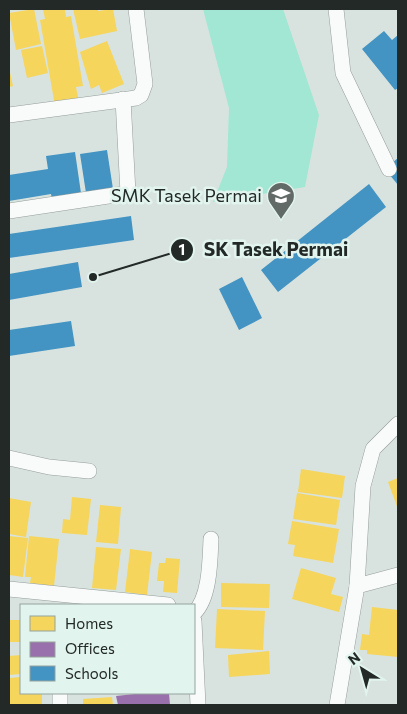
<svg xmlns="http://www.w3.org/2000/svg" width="407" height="714" font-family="Commissioner,sans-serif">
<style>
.green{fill:#a1e7d3}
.homes{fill:#f6d55c}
.offices{fill:#9970ab}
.schools{fill:#4393c3}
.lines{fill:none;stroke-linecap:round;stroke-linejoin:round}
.minor-casing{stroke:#959d9a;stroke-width:16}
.minor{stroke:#f9fbfa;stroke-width:15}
.labels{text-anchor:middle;stroke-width:5;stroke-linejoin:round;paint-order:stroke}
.poi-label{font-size:18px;fill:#222926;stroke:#e1f4ed;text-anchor:end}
.leader{fill:none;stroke:#222926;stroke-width:2}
.callout-dot{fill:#222926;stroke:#e1f4ed;stroke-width:2}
.mark-label{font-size:15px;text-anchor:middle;font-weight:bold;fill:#fff}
.callout-label{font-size:19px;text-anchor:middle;font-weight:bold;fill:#222926;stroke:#e1f4ed;stroke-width:5;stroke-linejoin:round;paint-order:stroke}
</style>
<rect width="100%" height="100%" fill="#d8e3df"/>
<polygon class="green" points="203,9 283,9 319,115 305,187 213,202 227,167 229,108"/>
<g class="homes">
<polygon points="34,9 41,44 16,50 9,13"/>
<polygon points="43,9 65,9 66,17 71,16 83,86 76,87 79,102 55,106 40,20 45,19"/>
<polygon points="73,9 98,9 98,11 113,9 117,31 80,39"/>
<polygon points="107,41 124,84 102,93 99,85 91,89 80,52"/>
<polygon points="42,46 48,73 27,78 21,50"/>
<polygon points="9,68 13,86 9,87"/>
<polygon points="301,469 345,476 342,498 298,492"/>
<polygon points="398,478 398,509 388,482"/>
<polygon points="297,493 340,500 336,525 293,519"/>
<polygon points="72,497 91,499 87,535 62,533 63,519 70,520"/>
<polygon points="9,498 31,502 26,537 9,534"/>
<polygon points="100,505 121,507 118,544 96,542"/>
<polygon points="292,521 339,529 333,563 293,556 295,545 288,544"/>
<polygon points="9,536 28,538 23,577 9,575"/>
<polygon points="29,536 59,539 54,586 30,583 31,577 25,577"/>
<polygon points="96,547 121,549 116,590 92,588"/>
<polygon points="130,549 152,552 147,595 125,592"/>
<polygon points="166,558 180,559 177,593 163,592 164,581 157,581 159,563 165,563"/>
<polygon points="301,568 336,578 331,594 343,597 339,612 292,599"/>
<polygon points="221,583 270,584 269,608 221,607"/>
<polygon points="372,607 398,610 398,657 367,654 367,650 360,650 362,634 369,635"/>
<polygon points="217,609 265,611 263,650 215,648"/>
<rect x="9" y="620" width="12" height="22"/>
<polygon points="269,651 270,674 229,677 228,655"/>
<polygon points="21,655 21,674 9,675 9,656"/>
<polygon points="21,677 21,693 42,693 42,705 9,705 9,678"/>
<polygon points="112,697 113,705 83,705 83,699"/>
</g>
<polygon class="offices" points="144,693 169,693 170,705 118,705 116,696"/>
<g class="schools">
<polygon points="384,31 392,40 398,35 398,88 395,90 362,49"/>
<polygon points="107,150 113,189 86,193 80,154"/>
<polygon points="75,152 82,200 53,204 51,194 9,201 9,175 48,169 46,156"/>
<polygon points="398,158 398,185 385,169"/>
<polygon points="369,184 386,207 278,292 261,270"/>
<polygon points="131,216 134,240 9,258 9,234"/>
<polygon points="78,262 82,287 9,300 9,274"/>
<polygon points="242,277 262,318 239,330 219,289"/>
<polygon points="71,321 75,346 9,356 9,330"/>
</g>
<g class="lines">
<defs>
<g id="minor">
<polyline points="336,9 343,73 389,169"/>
<polyline points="9,115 136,98 141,95 145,84 136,9"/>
<polyline points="9,211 128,193 123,99"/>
<polyline points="9,458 49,467 89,471"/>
<polyline points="357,586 363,486 373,449 398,424"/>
<polyline points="9,589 168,605"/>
<path d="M 194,613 C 210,598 210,560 211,539"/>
<polyline points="194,621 198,705"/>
<polyline points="60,705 60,693"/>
<polyline points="337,705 357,586 398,575"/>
</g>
</defs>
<use href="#minor" class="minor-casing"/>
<use href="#minor" class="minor"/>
</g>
<defs>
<symbol id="school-pin" viewBox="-11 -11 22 30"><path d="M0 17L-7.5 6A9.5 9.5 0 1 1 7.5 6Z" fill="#626a67" stroke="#e1f4ed"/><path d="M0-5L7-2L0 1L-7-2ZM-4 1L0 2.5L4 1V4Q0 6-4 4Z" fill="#fff"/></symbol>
</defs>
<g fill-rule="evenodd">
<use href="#school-pin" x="265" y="180" width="32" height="43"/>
</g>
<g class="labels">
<g class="poi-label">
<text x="262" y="202">SMK Tasek Permai</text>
</g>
</g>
<path class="leader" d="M93 277L182 250"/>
<g class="callout-dot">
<circle cx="93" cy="277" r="5"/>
<circle cx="182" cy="250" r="12"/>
</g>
<g class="mark-label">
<text x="182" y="255">1</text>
</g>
<g class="callout-label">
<text x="276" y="256">SK Tasek Permai</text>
</g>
<rect width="407" height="714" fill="none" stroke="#222926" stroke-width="20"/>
<rect x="20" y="604" width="175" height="90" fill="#e1f4ed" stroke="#95a39d"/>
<rect x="30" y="616" width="25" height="15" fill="#f6d55c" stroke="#95a39d"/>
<text x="65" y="629" font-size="15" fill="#222926">Homes</text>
<rect x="30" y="642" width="25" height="15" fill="#9970ab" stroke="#95a39d"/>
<text x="65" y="654" font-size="15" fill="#222926">Offices</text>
<rect x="30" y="666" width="25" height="15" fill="#4393c3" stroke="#95a39d"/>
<text x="65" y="679" font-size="15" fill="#222926">Schools</text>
<g transform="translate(362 669) rotate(323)" stroke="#e1f4ed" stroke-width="4" paint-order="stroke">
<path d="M0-4L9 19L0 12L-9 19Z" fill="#222926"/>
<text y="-8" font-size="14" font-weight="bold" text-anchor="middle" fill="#222926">N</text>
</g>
</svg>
